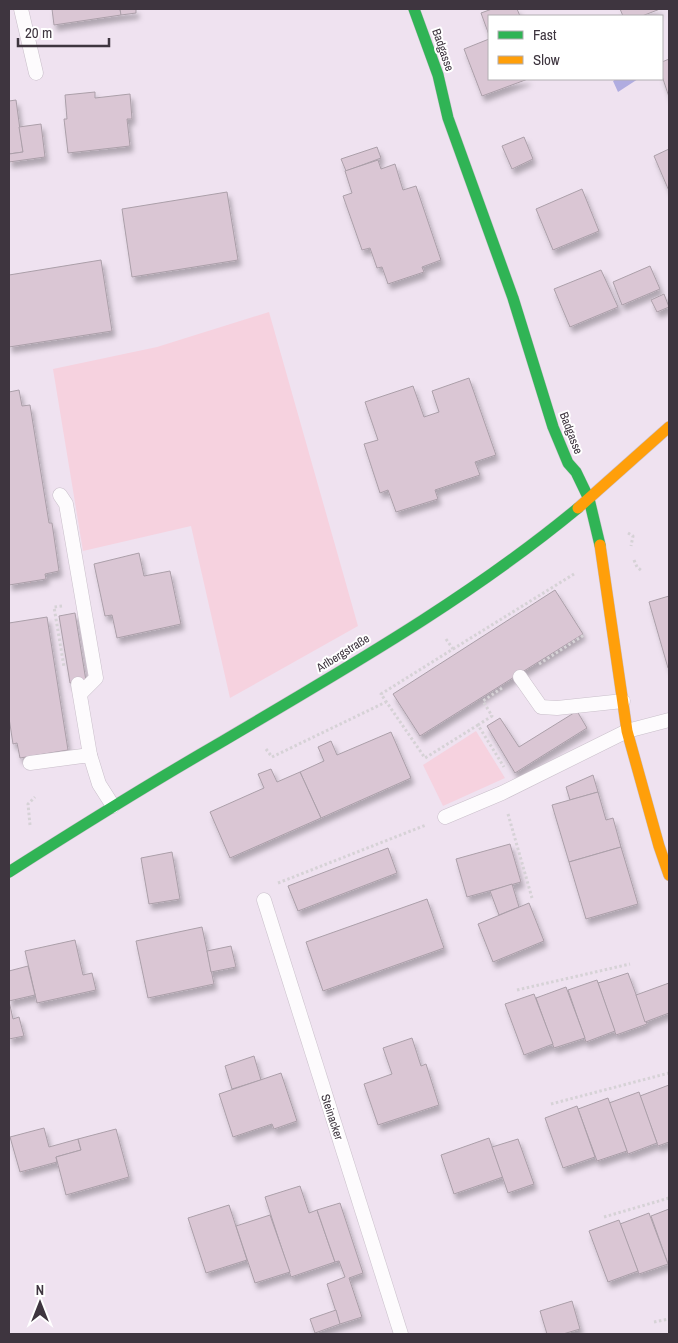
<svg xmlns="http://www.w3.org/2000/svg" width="678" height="1343" font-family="'Archivo Narrow',sans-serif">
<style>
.green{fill:#f6d2df}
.water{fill:#b0ace0}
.building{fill:#dac6d4;stroke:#ab9fa9;filter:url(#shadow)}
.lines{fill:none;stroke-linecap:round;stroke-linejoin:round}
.lane-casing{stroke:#c9bfca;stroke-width:15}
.fast-casing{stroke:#c9bfca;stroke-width:12}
.slow-casing{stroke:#c9bfca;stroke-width:12}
.path{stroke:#d6d2d6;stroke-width:3;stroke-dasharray:2.5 2.5;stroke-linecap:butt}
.lane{stroke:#fdfbfd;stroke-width:14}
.fast{stroke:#30b455;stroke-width:11}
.slow{stroke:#ff9f0a;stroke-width:11}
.labels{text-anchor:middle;stroke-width:4;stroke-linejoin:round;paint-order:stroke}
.street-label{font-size:12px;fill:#3e353f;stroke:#fff}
</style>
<defs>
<filter id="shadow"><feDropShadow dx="3" dy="5.5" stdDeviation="2.5" flood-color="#0004"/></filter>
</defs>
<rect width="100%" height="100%" fill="#efe2f0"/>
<g class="green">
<polygon points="269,312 358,626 230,698 191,526 83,551 53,369 157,347"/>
<polygon points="476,731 505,778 443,806 423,765"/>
</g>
<polygon class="water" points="616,79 638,79 618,92 613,81"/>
<g class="building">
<polygon points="52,9 120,9 121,15 54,25"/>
<polygon points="120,9 136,9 136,13 121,15"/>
<polygon points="492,9 517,9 520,16 489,16 489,35 481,13"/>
<polygon points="620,9 660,9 642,16 623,16"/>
<polygon points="489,39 489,79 528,79 482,96 464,49"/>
<polygon points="669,59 669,97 662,76 662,62"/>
<polygon points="95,92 95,98 130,94 132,119 127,119 130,146 68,153 64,119 67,119 65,95"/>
<polygon points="16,100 23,152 9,154 9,101"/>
<polygon points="41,124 45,157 9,162 9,154 23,152 19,127"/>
<polygon points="524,137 533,159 512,169 502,146"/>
<polygon points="377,147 381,158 346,171 341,159"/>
<polygon points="669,149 669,191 654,156"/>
<polygon points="378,160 381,169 395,164 403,190 416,186 441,260 422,267 424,272 388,284 382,267 377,268 370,248 362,250 343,196 352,193 345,171"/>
<polygon points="582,189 599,231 553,250 536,209"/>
<polygon points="227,192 238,260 132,277 122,209"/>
<polygon points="101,260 112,331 9,347 9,275"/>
<polygon points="650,266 660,289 622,305 613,282"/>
<polygon points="601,270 618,307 570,327 554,289"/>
<polygon points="664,294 669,307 657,312 651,300"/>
<polygon points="469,378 496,455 475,462 480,475 435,490 438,499 396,512 388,490 380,493 364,444 378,440 365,402 413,386 424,417 439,412 432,391"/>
<polygon points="19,390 22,406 30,405 49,523 52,523 59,571 45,574 46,579 9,585 9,392"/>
<polygon points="139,553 144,576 170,571 181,624 117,638 112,615 105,616 94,564"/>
<polygon points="555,590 583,634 420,736 393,694"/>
<polygon points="669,596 669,668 668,668 649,602"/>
<polygon points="75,613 86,681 70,683 59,616"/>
<polygon points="47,617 68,750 20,758 17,743 13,744 9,718 9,623"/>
<polygon points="577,711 587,728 515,773 487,726 500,718 519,747"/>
<polygon points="391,732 411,778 321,818 300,772 324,761 318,747 331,741 337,755"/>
<polygon points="271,769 277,782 300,772 321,818 230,858 210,812 264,788 258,774"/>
<polygon points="593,775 598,792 570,800 566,787"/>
<polygon points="598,792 606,820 613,818 621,847 569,862 552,805"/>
<polygon points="510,844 521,882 467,897 456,859"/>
<polygon points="621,847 638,904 586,919 569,862"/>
<polygon points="388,848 397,873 298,911 288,886"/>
<polygon points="172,852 180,899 149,904 141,858"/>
<polygon points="512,884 519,907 499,915 490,891"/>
<polygon points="427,899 444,948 323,991 306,942"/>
<polygon points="529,903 544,941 493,962 478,924"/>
<polygon points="202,927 214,984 148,998 136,941"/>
<polygon points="75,940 83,975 92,973 96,990 37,1003 25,951"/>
<polygon points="231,946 236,967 211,972 207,951"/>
<polygon points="28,966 35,995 9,1001 9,971"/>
<polygon points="628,973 647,1024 616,1035 598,983"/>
<polygon points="597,980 615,1031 586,1042 568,990"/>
<polygon points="669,983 669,1013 645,1022 636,995"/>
<polygon points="566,987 585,1038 554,1048 536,998"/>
<polygon points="534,994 553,1044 524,1055 505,1004"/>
<polygon points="9,1001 13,1019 19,1017 24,1036 9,1039"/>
<polygon points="412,1038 421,1066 426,1064 439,1105 378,1125 364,1084 392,1074 383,1048"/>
<polygon points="254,1056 261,1080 232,1089 225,1066"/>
<polygon points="281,1073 297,1121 274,1129 272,1124 233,1137 219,1094"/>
<polygon points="669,1085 669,1142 658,1146 640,1096"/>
<polygon points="639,1092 657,1143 628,1154 609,1103"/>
<polygon points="608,1098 627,1151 597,1161 578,1109"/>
<polygon points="577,1106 595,1157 563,1168 545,1118"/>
<polygon points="44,1128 49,1147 78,1139 81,1150 56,1157 57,1162 20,1172 10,1137"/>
<polygon points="116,1129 129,1177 66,1195 56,1157 81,1150 78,1139"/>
<polygon points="489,1138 503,1177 454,1194 441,1155"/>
<polygon points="518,1139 534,1184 508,1193 492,1147"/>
<polygon points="300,1186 309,1213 317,1210 335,1262 291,1277 265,1197"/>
<polygon points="340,1203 363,1273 349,1278 362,1317 340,1324 327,1284 345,1277 339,1261 335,1262 317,1210"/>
<polygon points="229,1205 247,1260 206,1273 188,1218"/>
<polygon points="669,1209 669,1267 651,1216"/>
<polygon points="649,1213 668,1264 639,1274 620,1224"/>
<polygon points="270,1215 290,1272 255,1283 236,1226"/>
<polygon points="619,1220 638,1271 608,1282 589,1231"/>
<polygon points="572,1301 580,1329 563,1334 547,1334 540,1311"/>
<polygon points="336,1310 340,1324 315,1333 310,1319"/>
</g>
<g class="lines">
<defs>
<g id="lane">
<polyline points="21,9 36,73"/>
<polyline points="60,495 66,504 96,678 80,694"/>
<polyline points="520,677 541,707 557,708 623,701"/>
<polyline points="78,684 90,755"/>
<polyline points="30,763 90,755 99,784 113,806"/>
<polyline points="445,817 502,793 627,731 669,720"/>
<polyline points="264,900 401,1334"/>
</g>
<g id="fast">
<polyline points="414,9 438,75 448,118 513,298 553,427 568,463 576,472 589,499 600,545"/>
<path d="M 9,872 C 78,828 147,785 218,744 C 341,671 467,600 578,508"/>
</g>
<g id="slow">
<polyline points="578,508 669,427"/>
<polyline points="600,545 627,731 659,846 669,875"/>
</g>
</defs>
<use href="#lane" class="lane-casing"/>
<use href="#fast" class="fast-casing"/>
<use href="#slow" class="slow-casing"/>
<g class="path">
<polyline points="628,533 633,536 631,546"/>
<polyline points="634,560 637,567 642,571"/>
<polyline points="62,606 54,607 64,667"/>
<polyline points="446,639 453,649 381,694 425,758 478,725"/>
<polyline points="453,649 574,574"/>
<polyline points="539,664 584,635"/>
<polyline points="502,688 483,701 492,716 478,725 504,767"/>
<polyline points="266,749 272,757 386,702"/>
<polyline points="508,814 532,898"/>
<polyline points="30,825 28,804 35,797"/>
<polyline points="278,883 426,825"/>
<polyline points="517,990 630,964"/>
<polyline points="551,1104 669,1073"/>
<polyline points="604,1217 669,1198"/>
<polyline points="654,1322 669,1319"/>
</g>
<use href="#lane" class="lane"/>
<use href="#fast" class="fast"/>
<use href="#slow" class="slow"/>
</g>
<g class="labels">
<g class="street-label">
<text transform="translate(443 50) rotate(71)" y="4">Badgasse</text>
<text transform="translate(571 433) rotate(69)" y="4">Badgasse</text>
<text transform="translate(343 653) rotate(-32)" y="4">Arlbergstraße</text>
<text transform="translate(332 1117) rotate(72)" y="4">Steinacker</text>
</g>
</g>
<rect width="678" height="1343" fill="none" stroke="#3e353f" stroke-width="20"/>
<rect x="488" y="15" width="175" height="65" fill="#ffffff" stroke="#b2aeb2"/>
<rect x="498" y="31" width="25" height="8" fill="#30b455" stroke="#b2aeb2"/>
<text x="533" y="40" font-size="15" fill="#3e353f">Fast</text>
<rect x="498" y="56" width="25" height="8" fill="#ff9f0a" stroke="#b2aeb2"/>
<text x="533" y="65" font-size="15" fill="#3e353f">Slow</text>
<g transform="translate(40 1303)" stroke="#ffffff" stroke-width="4" paint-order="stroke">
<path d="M0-4L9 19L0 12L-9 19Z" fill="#3e353f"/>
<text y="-8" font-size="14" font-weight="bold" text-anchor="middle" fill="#3e353f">N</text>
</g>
<path d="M18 38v8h91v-8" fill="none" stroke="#3e353f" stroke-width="2.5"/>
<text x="25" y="38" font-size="15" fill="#3e353f" stroke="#ffffff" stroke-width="4" paint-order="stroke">20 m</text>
</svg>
